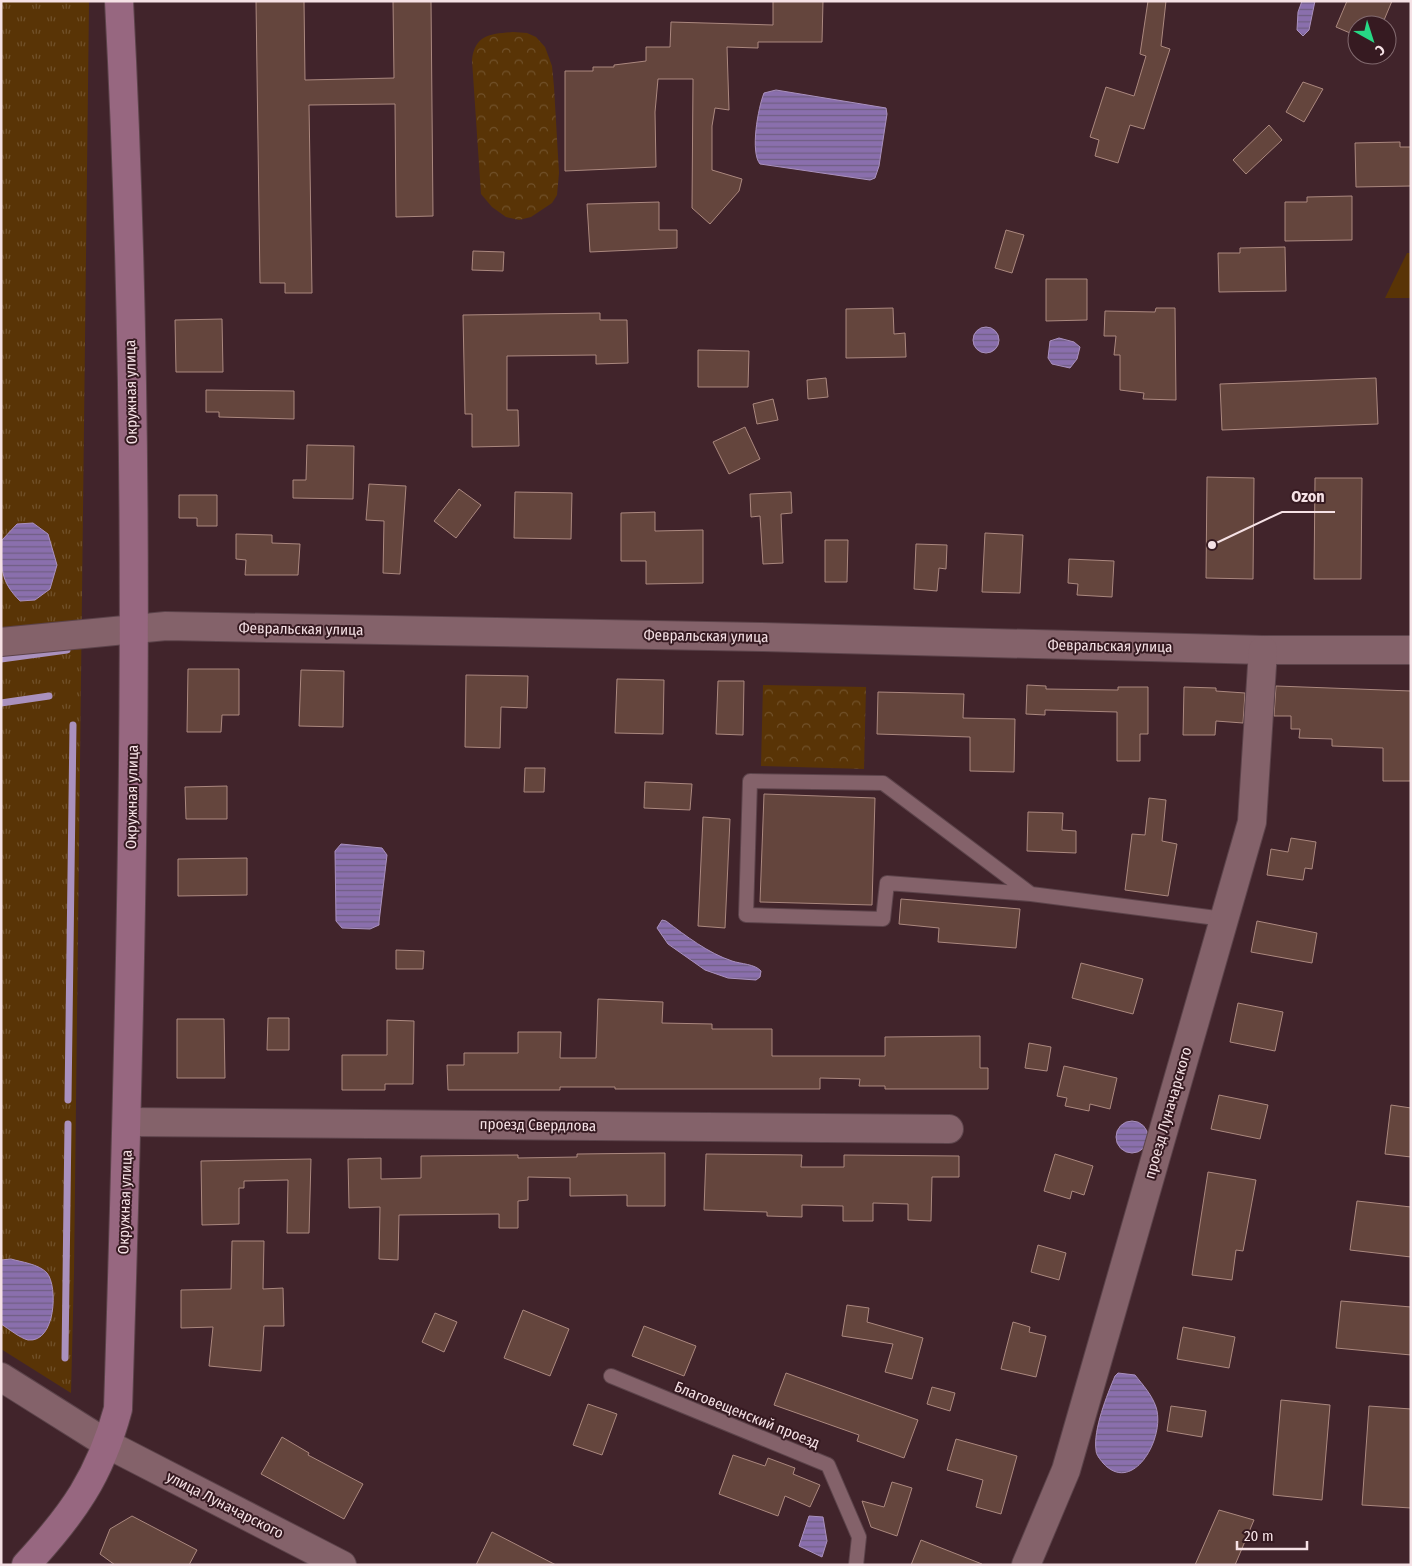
<svg xmlns="http://www.w3.org/2000/svg" width="1412" height="1566" font-family="'Fira Sans Condensed',sans-serif">
<style>
.grass{fill:url(#grass-tufts)}
.forest{fill:url(#forest-crowns)}
.park{fill:#593406}
.water{fill:url(#water-rules);stroke:#aa91be}
.lines{fill:none;stroke-linecap:round;stroke-linejoin:round}
.stream{stroke:#aa91be;stroke-width:7}
.building{fill:#64453d;stroke:#ab887f}
.service-casing{stroke:#5c434a;stroke-width:16}
.minor-casing{stroke:#5c434a;stroke-width:30}
.tertiary-casing{stroke:#5c434a;stroke-width:30}
.secondary-casing{stroke:#5c434a;stroke-width:30}
.service{stroke:#84626a;stroke-width:14}
.minor{stroke:#84626a;stroke-width:28}
.tertiary{stroke:#84626a;stroke-width:28}
.secondary{stroke:#976780;stroke-width:28}
.labels{text-anchor:middle;stroke-width:4;stroke-linejoin:round;paint-order:stroke}
.street-label{font-size:15px;fill:#f5e1e5;stroke:#361a21}
.leader{fill:none;stroke:#f5e1e5;stroke-width:2}
.callout-dot{fill:#f5e1e5;stroke:#361a21;stroke-width:2}
.callout-label{font-size:16px;text-anchor:middle;font-weight:bold;fill:#f5e1e5;stroke:#361a21;stroke-width:4;stroke-linejoin:round;paint-order:stroke}
</style>
<defs>
<pattern id="grass-tufts" width="24" height="20" patternUnits="userSpaceOnUse" patternTransform="scale(1.25)"><rect width="24" height="20" fill="#593406"/><path d="M3 7l-1-3M5 7V3M7 7l1-3M15 17l-1-3M17 17v-4M19 17l1-3" fill="none" stroke="#71512a"/></pattern>
<pattern id="forest-crowns" width="20" height="18" patternUnits="userSpaceOnUse" patternTransform="scale(1.25)"><rect width="20" height="18" fill="#593406"/><path d="M2 6a3 3 0 1 1 6 0M12 15a3 3 0 1 1 6 0" fill="none" stroke="#71512a"/></pattern>
<pattern id="water-rules" width="6" height="5" patternUnits="userSpaceOnUse" patternTransform="scale(1.25)"><rect width="6" height="5" fill="#8a6fad"/><path d="M0 2.5h6" fill="none" stroke="#705e83"/></pattern>
</defs>
<rect width="100%" height="100%" fill="#41242b"/>
<polygon class="grass" points="1,1 89,1 74,1271 71,1393 1,1349"/>
<g class="forest">
<path d="M 513,32 L 527,33 L 536,37 L 545,47 L 552,66 L 554,87 L 559,173 L 557,195 L 552,203 L 531,217 L 519,220 L 506,217 L 492,207 L 481,194 L 472,60 C 475,34 491,34 513,32 Z"/>
<polygon points="763,685 866,687 864,769 761,766"/>
</g>
<polygon class="park" points="1407,253 1411,253 1411,298 1385,298"/>
<g class="water">
<polygon points="1302,1 1315,1 1309,30 1303,36 1297,30 1298,12"/>
<path d="M 776,90 L 886,108 L 887,114 L 879,166 L 875,178 L 870,180 L 760,164 C 750,152 758,108 764,93 Z"/>
<circle cx="986" cy="340" r="13"/>
<polygon points="1059,338 1074,342 1080,347 1077,359 1070,368 1052,364 1048,358 1050,341"/>
<path d="M 33,523 L 48,534 L 57,565 L 50,589 L 35,600 L 20,601 C 0,581 1,568 2,540 L 17,524 Z"/>
<polygon points="341,844 382,848 387,855 379,922 379,925 370,929 342,928 336,921 335,851"/>
<path d="M 662,920 L 666,921 C 686,936 708,953 732,961 C 741,964 755,964 761,971 L 760,977 L 756,980 L 728,978 L 705,970 L 668,944 L 657,928 Z"/>
<circle cx="1132" cy="1137" r="16"/>
<path d="M 11,1259 C 21,1262 39,1264 47,1273 C 58,1286 56,1343 28,1340 C 20,1338 9,1329 1,1324 L 1,1260 Z"/>
<path d="M 1118,1373 L 1135,1375 C 1143,1385 1152,1395 1156,1407 C 1166,1437 1133,1496 1103,1463 C 1100,1459 1096,1455 1096,1450 C 1093,1430 1107,1395 1115,1376 Z"/>
<polygon points="809,1516 823,1517 827,1541 822,1557 799,1546"/>
</g>
<g class="lines">
<g class="stream">
<polyline points="1,659 67,650"/>
<polyline points="1,703 49,696"/>
<polyline points="68,1100 73,725"/>
<polyline points="65,1358 68,1124"/>
</g>
</g>
<g class="building">
<polygon points="256,1 304,1 305,80 394,78 393,1 431,1 433,216 396,217 395,104 309,105 312,293 285,293 285,283 260,283"/>
<polygon points="773,1 823,1 822,42 758,42 758,48 727,47 729,110 715,108 712,126 712,170 742,179 739,191 710,224 692,208 693,79 658,79 655,112 656,167 565,171 565,71 593,71 593,67 614,67 614,65 646,61 646,47 670,47 671,22 773,25"/>
<polygon points="1148,1 1166,1 1161,46 1170,49 1144,129 1130,125 1118,163 1095,156 1099,140 1090,137 1106,87 1134,96 1146,56 1140,54"/>
<polygon points="1347,1 1392,1 1382,25 1357,25 1357,36 1336,27"/>
<polygon points="1303,82 1323,89 1304,122 1286,112"/>
<polygon points="1269,125 1282,140 1246,174 1233,160"/>
<polygon points="1400,142 1400,147 1411,147 1411,186 1356,187 1355,143"/>
<polygon points="1352,196 1352,240 1285,241 1285,202 1307,202 1307,197"/>
<polygon points="659,202 659,230 677,230 677,248 590,252 587,204"/>
<polygon points="1006,230 1024,235 1012,273 995,268"/>
<polygon points="1285,247 1286,291 1219,292 1218,253 1240,253 1240,248"/>
<polygon points="473,251 504,252 503,271 472,270"/>
<polygon points="1046,279 1087,279 1087,320 1046,321"/>
<polygon points="893,308 894,334 905,333 906,357 846,358 846,309"/>
<polygon points="1156,308 1175,308 1176,400 1143,399 1144,393 1120,390 1120,355 1114,355 1116,336 1104,336 1105,311 1155,312"/>
<polygon points="600,313 600,320 627,320 628,363 596,364 596,355 507,356 507,410 518,410 519,446 472,447 472,414 465,414 463,315"/>
<polygon points="222,319 223,372 176,372 175,320"/>
<polygon points="698,350 749,351 748,387 698,387"/>
<polygon points="826,378 828,397 808,399 807,380"/>
<polygon points="1376,378 1378,424 1222,430 1220,384"/>
<polygon points="206,390 294,391 294,419 219,417 219,412 206,412"/>
<polygon points="773,399 778,420 757,424 753,404"/>
<polygon points="745,427 760,459 729,474 713,442"/>
<polygon points="307,445 354,446 353,499 293,498 293,480 306,480"/>
<polygon points="1207,477 1254,478 1253,579 1206,578"/>
<polygon points="1315,478 1362,478 1361,579 1314,579"/>
<polygon points="369,484 406,486 400,574 383,573 384,521 366,520"/>
<polygon points="459,489 481,505 456,538 434,521"/>
<polygon points="515,492 572,493 571,539 514,538"/>
<polygon points="791,492 792,513 781,514 783,563 763,564 760,516 751,517 750,494"/>
<polygon points="179,495 217,495 217,526 197,526 197,518 179,518"/>
<polygon points="655,512 655,531 703,530 703,583 646,584 646,561 621,561 621,513"/>
<polygon points="985,533 1023,535 1020,593 982,592"/>
<polygon points="236,534 272,535 272,543 300,544 298,575 245,575 246,560 236,559"/>
<polygon points="825,540 848,540 847,582 825,582"/>
<polygon points="916,544 947,545 946,569 939,568 937,591 914,589"/>
<polygon points="1069,559 1114,561 1112,597 1077,595 1078,584 1068,583"/>
<polygon points="188,669 239,669 239,715 222,715 221,732 187,732"/>
<polygon points="301,670 344,671 343,727 299,726"/>
<polygon points="466,675 528,676 527,708 501,707 500,748 465,747"/>
<polygon points="617,679 664,680 663,734 615,733"/>
<polygon points="718,681 744,681 743,735 716,734"/>
<polygon points="1027,685 1046,686 1046,689 1118,690 1118,687 1148,687 1148,734 1140,734 1140,761 1117,761 1117,712 1045,710 1045,715 1026,714"/>
<polygon points="1276,686 1411,691 1411,781 1383,781 1383,748 1332,746 1332,739 1299,738 1300,729 1291,729 1291,716 1274,716"/>
<polygon points="1184,687 1216,688 1216,691 1245,693 1243,723 1216,721 1215,735 1183,735"/>
<polygon points="878,692 964,694 963,718 1015,719 1014,772 970,771 970,737 877,734"/>
<polygon points="525,768 545,768 544,792 524,792"/>
<polygon points="645,782 692,784 690,810 644,808"/>
<polygon points="227,786 227,819 186,819 185,787"/>
<polygon points="764,794 875,798 872,905 760,902"/>
<polygon points="1149,798 1166,800 1162,841 1177,844 1168,896 1125,890 1132,834 1145,835"/>
<polygon points="1028,812 1063,813 1062,830 1076,831 1076,853 1027,851"/>
<polygon points="703,817 730,819 725,928 698,926"/>
<polygon points="1291,838 1316,842 1312,869 1305,868 1303,880 1267,875 1271,849 1288,852"/>
<polygon points="247,858 247,895 178,896 178,859"/>
<polygon points="901,899 1020,909 1016,948 938,942 939,928 899,924"/>
<polygon points="1257,921 1317,933 1312,963 1251,952"/>
<polygon points="396,950 424,951 423,969 396,969"/>
<polygon points="1081,963 1143,979 1133,1014 1072,998"/>
<polygon points="598,999 663,1002 662,1023 712,1024 712,1029 772,1029 772,1056 885,1056 885,1037 980,1036 980,1068 988,1068 988,1089 885,1089 885,1086 859,1086 860,1079 820,1078 820,1089 615,1089 615,1087 560,1087 560,1090 448,1090 447,1065 464,1065 464,1053 518,1053 518,1032 561,1032 560,1058 596,1058"/>
<polygon points="1238,1003 1283,1012 1275,1051 1230,1042"/>
<polygon points="268,1018 289,1018 289,1050 267,1050"/>
<polygon points="177,1019 224,1019 225,1078 177,1078"/>
<polygon points="387,1020 414,1021 413,1084 385,1084 385,1090 342,1090 342,1055 387,1055"/>
<polygon points="1029,1043 1051,1047 1047,1071 1025,1068"/>
<polygon points="1064,1066 1117,1078 1110,1109 1090,1104 1089,1111 1065,1106 1067,1098 1057,1096"/>
<polygon points="1219,1095 1268,1105 1260,1139 1211,1129"/>
<polygon points="1391,1105 1411,1108 1411,1157 1385,1154"/>
<polygon points="665,1153 665,1206 627,1206 627,1195 570,1196 570,1178 528,1177 528,1200 518,1201 518,1228 499,1228 499,1214 399,1215 398,1260 379,1259 380,1207 349,1208 348,1159 381,1158 381,1179 421,1178 421,1156 518,1155 518,1158 577,1157 577,1154"/>
<polygon points="706,1154 802,1155 801,1167 844,1167 844,1155 959,1156 959,1177 932,1177 931,1221 908,1220 908,1204 873,1203 873,1221 843,1221 843,1206 802,1205 802,1217 767,1216 767,1212 704,1210"/>
<polygon points="1055,1154 1093,1166 1084,1195 1072,1191 1070,1199 1044,1191"/>
<polygon points="311,1159 309,1233 287,1233 288,1180 244,1181 244,1188 239,1188 239,1224 202,1225 201,1161"/>
<polygon points="1208,1172 1256,1180 1243,1251 1236,1250 1232,1280 1192,1275"/>
<polygon points="1357,1201 1411,1207 1411,1257 1350,1250"/>
<polygon points="232,1241 264,1241 263,1289 283,1288 284,1326 264,1326 261,1371 209,1366 213,1327 181,1328 181,1290 231,1289"/>
<polygon points="1038,1245 1066,1253 1059,1280 1031,1272"/>
<polygon points="1341,1301 1411,1307 1411,1355 1336,1348"/>
<polygon points="847,1305 869,1308 867,1322 923,1338 912,1379 885,1372 893,1344 842,1336"/>
<polygon points="523,1310 569,1329 550,1376 504,1358"/>
<polygon points="435,1313 457,1322 444,1352 422,1342"/>
<polygon points="1013,1322 1030,1327 1029,1332 1046,1336 1036,1377 1001,1369"/>
<polygon points="644,1326 696,1346 684,1376 632,1356"/>
<polygon points="1183,1327 1235,1337 1229,1368 1177,1359"/>
<polygon points="786,1373 918,1420 904,1458 857,1441 859,1435 774,1405"/>
<polygon points="932,1387 955,1393 950,1411 927,1404"/>
<polygon points="1281,1400 1330,1405 1322,1500 1273,1495"/>
<polygon points="588,1404 617,1414 602,1455 573,1445"/>
<polygon points="1171,1406 1206,1411 1202,1437 1167,1431"/>
<polygon points="1369,1406 1411,1409 1411,1508 1362,1505"/>
<polygon points="282,1437 309,1453 308,1455 363,1484 344,1519 261,1474"/>
<polygon points="956,1439 1017,1456 1001,1514 976,1507 983,1480 947,1470"/>
<polygon points="733,1455 765,1466 768,1458 795,1468 793,1474 820,1485 810,1507 785,1496 778,1516 719,1494"/>
<polygon points="892,1482 912,1488 897,1536 871,1527 862,1501 884,1507"/>
<polygon points="1219,1510 1254,1520 1235,1565 1195,1565"/>
<polygon points="132,1516 197,1550 189,1565 115,1565 100,1554 110,1529"/>
<polygon points="492,1532 556,1565 476,1565"/>
<polygon points="921,1540 982,1564 982,1565 911,1565"/>
</g>
<g class="lines">
<defs>
<g id="service">
<polyline points="1031,894 883,783 750,781 746,915 883,919 887,883 1031,894 1224,919"/>
<polyline points="611,1376 828,1465 859,1537 856,1565"/>
</g>
<g id="minor">
<polyline points="1,642 166,626 761,637 1263,650 1411,650"/>
<polyline points="128,1122 949,1129"/>
<polyline points="1026,1565 1066,1470 1252,822 1263,650"/>
</g>
<polyline id="tertiary" points="1,1377 109,1445 342,1565"/>
<path id="secondary" d="M 26,1565 C 73,1514 100,1476 118,1409 C 133,940 144,470 119,1"/>
</defs>
<use href="#service" class="service-casing"/>
<use href="#minor" class="minor-casing"/>
<use href="#tertiary" class="tertiary-casing"/>
<use href="#secondary" class="secondary-casing"/>
<use href="#service" class="service"/>
<use href="#minor" class="minor"/>
<use href="#tertiary" class="tertiary"/>
<use href="#secondary" class="secondary"/>
</g>
<g class="labels">
<g class="street-label">
<text transform="translate(131 392) rotate(-91)" y="5">Окружная улица</text>
<text transform="translate(301 629) rotate(1)" y="5">Февральская улица</text>
<text transform="translate(706 636) rotate(1)" y="5">Февральская улица</text>
<text transform="translate(1110 646) rotate(1)" y="5">Февральская улица</text>
<text transform="translate(132 797) rotate(-89)" y="5">Окружная улица</text>
<text transform="translate(1168 1113) rotate(-74)" y="5">проезд Луначарского</text>
<text transform="translate(538 1125) rotate(1)" y="5">проезд Свердлова</text>
<text transform="translate(125 1202) rotate(-88)" y="5">Окружная улица</text>
<text transform="translate(747 1415) rotate(22)" y="5">Благовещенский проезд</text>
<text transform="translate(225 1505) rotate(27)" y="5">улица Луначарского</text>
</g>
</g>
<path class="leader" d="M1212 545L1282 512H1335"/>
<circle class="callout-dot" cx="1212" cy="545" r="5"/>
<g class="callout-label">
<text x="1308" y="502">Ozon</text>
</g>
<rect width="1412" height="1566" fill="none" stroke="#f5e1e5" stroke-width="5"/>
<g transform="translate(1372 40) rotate(141)"><circle r="24" fill="#361a21" stroke="#826a6f"/>
<path d="M0-4L9 19L0 12L-9 19Z" fill="#27d885"/>
<text y="-8" font-size="14" font-weight="bold" text-anchor="middle" fill="#f5e1e5">С</text>
</g>
<path d="M1237 1541v8h70v-8" fill="none" stroke="#f5e1e5" stroke-width="2.5"/>
<text x="1244" y="1541" font-size="15" fill="#f5e1e5" stroke="#361a21" stroke-width="4" paint-order="stroke">20 m</text>
</svg>
